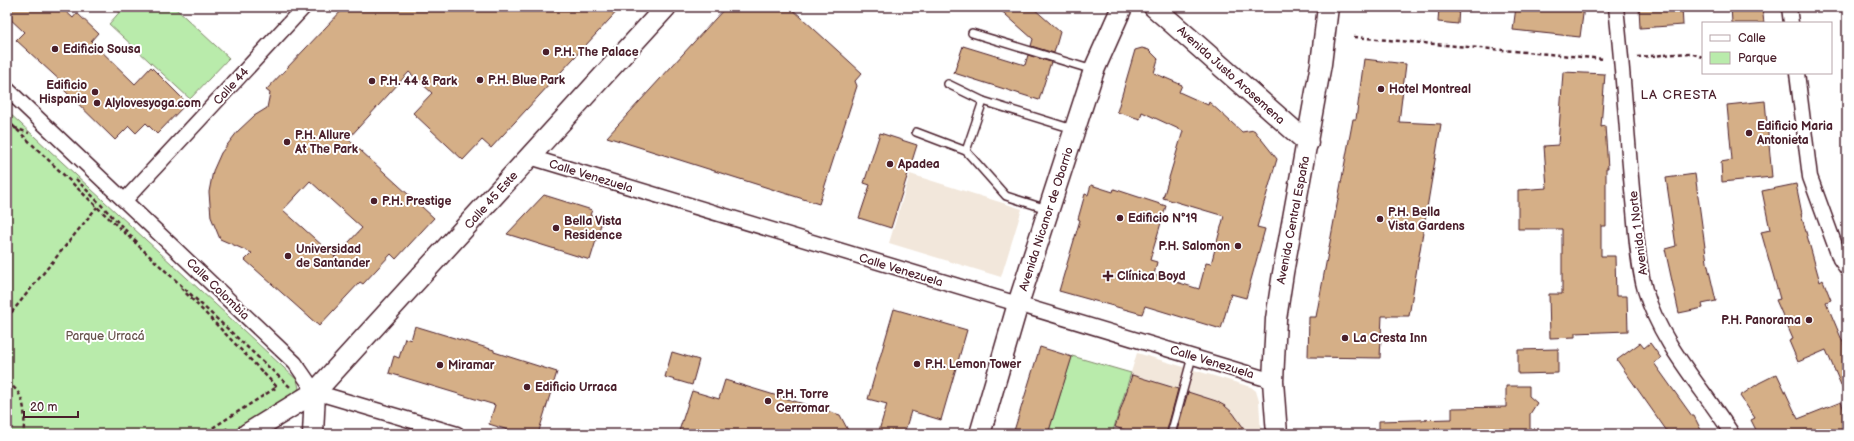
<svg xmlns="http://www.w3.org/2000/svg" width="1854" height="441" font-family="'Balsamiq Sans',sans-serif">
<style>
.built{fill:#f2e7db}
.green{fill:#b9ebab;stroke:#82856b}
.building{fill:#d5af87;stroke:#4a1f2b;fill-rule:evenodd}
.lines{fill:none;stroke-linecap:round;stroke-linejoin:round}
.lane-casing{stroke:#4a1f2b;stroke-width:10}
.street-casing{stroke:#4a1f2b;stroke-width:17}
.secondary-casing{stroke:#4a1f2b;stroke-width:23}
.path{stroke:#4a1f2b;stroke-width:2.5;stroke-dasharray:4 3;stroke-linecap:butt}
.lane{stroke:#fff;stroke-width:7}
.street{stroke:#fff;stroke-width:14}
.secondary{stroke:#fff;stroke-width:20}
.poi-dot{fill:#4a1f2b;stroke:#fff;stroke-width:1.5}
.labels{text-anchor:middle;stroke-width:4;stroke-linejoin:round;paint-order:stroke}
.poi-label{font-size:12px;font-weight:bold;fill:#4a1f2b;stroke:#fff;text-anchor:start}
.street-label{font-size:12px;fill:#4a1f2b;stroke:#fff}
.park-label{font-size:12px;fill:#66524b;stroke:#fff}
.neighbourhood-label{font-size:13px;letter-spacing:1px;fill:#4a1f2b;stroke:#fff}
</style>
<rect width="100%" height="100%" fill="#fff"/>
<filter id="ink" filterUnits="userSpaceOnUse"><feTurbulence type="fractalNoise" baseFrequency=".025" numOctaves="2"/><feDisplacementMap in="SourceGraphic" scale="8" xChannelSelector="R" yChannelSelector="G"/><feConvolveMatrix kernelMatrix="1 2 1 2 8 2 1 2 1" color-interpolation-filters="sRGB"/></filter>
<g filter="url(#ink)">
<g class="built">
<polygon points="910,174 1022,209 1001,277 889,243"/>
<polygon points="1137,353 1251,387 1256,391 1259,401 1261,434 1112,434"/>
</g>
<g class="green">
<polygon points="124,7 174,7 229,58 190,99 109,24"/>
<polygon points="7,111 297,380 299,388 293,394 237,434 7,434"/>
<polygon points="1072,356 1131,373 1112,434 1048,434"/>
</g>
<g class="building">
<polygon points="7,7 61,7 73,18 77,13 98,33 91,41 135,84 151,67 187,103 157,134 146,123 136,133 129,126 115,140 62,88 65,85 16,40 24,32 7,16"/>
<path d="M 345,7 L 621,7 L 491,148 L 482,140 L 463,160 L 413,113 L 432,93 L 409,72 L 348,139 L 434,218 L 396,259 L 391,254 L 363,284 L 360,282 L 319,326 L 245,260 L 252,253 L 220,239 L 211,217 L 209,192 L 213,171 L 221,153 L 238,131 L 254,116 L 267,108 L 270,93 L 266,90 ZM 310,181 L 362,228 L 335,257 L 283,210 Z"/>
<polygon points="726,7 790,7 862,73 855,81 857,86 819,204 607,137"/>
<polygon points="997,7 1032,7 1060,32 1054,53 1031,46 1033,39"/>
<polygon points="1439,7 1459,7 1458,24 1438,22"/>
<polygon points="1516,7 1584,7 1580,37 1513,30"/>
<polygon points="1639,7 1682,7 1683,25 1640,28"/>
<polygon points="1731,7 1762,7 1764,23 1732,23"/>
<polygon points="963,46 1025,65 1028,55 1051,62 1039,100 954,73"/>
<polygon points="1142,48 1149,50 1158,59 1154,73 1182,85 1179,92 1208,105 1209,102 1242,132 1254,130 1277,159 1257,227 1265,229 1246,298 1231,294 1221,329 1145,306 1142,314 1059,291 1080,220 1078,219 1085,194 1088,195 1091,185 1113,192 1114,189 1166,206 1150,260 1157,262 1154,275 1199,289 1206,263 1211,264 1224,216 1163,198 1183,131 1142,112 1140,119 1117,112 1135,50"/>
<polygon points="1364,59 1406,64 1399,122 1441,124 1409,316 1382,316 1380,358 1308,357 1309,317 1316,317 1353,119 1356,119"/>
<polygon points="1563,72 1605,74 1601,127 1605,126 1608,168 1606,168 1606,226 1601,226 1601,256 1615,256 1616,296 1627,296 1628,331 1575,333 1575,337 1550,338 1549,294 1562,294 1562,229 1518,229 1518,190 1547,188 1544,146 1558,145"/>
<polygon points="1765,101 1772,177 1722,182 1721,162 1732,160 1727,105"/>
<polygon points="880,133 917,145 891,228 859,218 870,185 864,183"/>
<polygon points="1695,174 1707,262 1716,301 1702,304 1703,308 1679,313 1665,249 1676,246 1666,178"/>
<polygon points="1796,184 1802,214 1801,214 1820,282 1823,280 1831,300 1826,302 1847,352 1847,399 1826,350 1798,362 1789,341 1793,339 1776,300 1780,299 1761,232 1770,230 1762,191"/>
<polygon points="544,195 592,210 590,215 602,221 590,260 507,234"/>
<polygon points="894,309 967,330 941,420 911,411 904,434 878,434 887,404 868,399"/>
<polygon points="415,326 494,350 494,352 557,372 538,434 521,434 489,424 495,405 389,373 394,356 399,358 405,338 411,340"/>
<polygon points="1640,343 1644,348 1650,343 1661,358 1654,363 1692,416 1694,416 1703,434 1669,434 1617,360"/>
<polygon points="1040,347 1072,357 1048,434 1013,434"/>
<polygon points="1558,349 1558,373 1518,374 1518,350"/>
<polygon points="672,352 699,360 692,385 665,377"/>
<polygon points="1777,374 1798,419 1841,402 1847,417 1847,434 1758,434 1751,420 1755,418 1740,396 1759,383"/>
<polygon points="1132,375 1178,389 1166,434 1136,434 1115,427"/>
<polygon points="725,380 840,415 850,434 678,434 692,391 719,399"/>
<polygon points="1506,386 1529,386 1529,396 1537,403 1530,414 1530,434 1379,434 1379,421 1452,419 1452,408 1506,407"/>
<polygon points="1188,392 1216,401 1225,406 1233,413 1248,434 1176,434"/>
</g>
<g class="lines">
<defs>
<g id="lane">
<polyline points="972,33 1093,70"/>
<polyline points="948,84 983,101 1073,129"/>
<polyline points="916,132 966,151 1006,196 1047,209"/>
<polyline points="966,151 983,101"/>
<polyline points="1171,434 1192,357"/>
</g>
<g id="street">
<path d="M 1616,7 C 1623,71 1627,135 1633,200 C 1636,228 1637,262 1645,290 C 1661,344 1702,387 1732,434"/>
<polyline points="1789,7 1791,23"/>
<polyline points="1797,73 1810,177 1840,259 1847,269"/>
<polyline points="7,89 295,363 315,392 457,434"/>
<polyline points="530,157 1273,381"/>
<polyline points="125,200 304,7"/>
</g>
<g id="secondary">
<polyline points="1154,7 1308,143"/>
<polyline points="247,434 315,392 666,7"/>
<polyline points="313,434 315,392"/>
<polyline points="980,434 1018,304 1094,70 1122,7"/>
<polyline points="1277,434 1273,381 1276,319 1283,273 1321,64 1328,7"/>
</g>
</defs>
<use href="#lane" class="lane-casing"/>
<use href="#street" class="street-casing"/>
<use href="#secondary" class="secondary-casing"/>
<g class="path">
<polyline points="1805,10 1837,7"/>
<polyline points="1354,37 1605,59"/>
<polyline points="1637,57 1690,53 1703,57"/>
<polyline points="7,120 97,207 290,387"/>
<polyline points="7,128 15,128 29,133"/>
<polyline points="76,179 138,243"/>
<polyline points="181,288 277,387 203,434"/>
<polyline points="7,318 97,207"/>
<path d="M 7,383 C 26,392 26,416 23,434"/>
<polyline points="218,434 230,427"/>
</g>
<use href="#lane" class="lane"/>
<use href="#street" class="street"/>
<use href="#secondary" class="secondary"/>
</g>
</g>
<g class="poi-dot">
<circle cx="55" cy="49" r="4"/>
<circle cx="546" cy="52" r="4"/>
<circle cx="480" cy="80" r="4"/>
<circle cx="372" cy="81" r="4"/>
<circle cx="1381" cy="89" r="4"/>
<circle cx="95" cy="92" r="4"/>
<circle cx="97" cy="103" r="4"/>
<circle cx="1749" cy="133" r="4"/>
<circle cx="287" cy="142" r="4"/>
<circle cx="890" cy="164" r="4"/>
<circle cx="374" cy="201" r="4"/>
<circle cx="1120" cy="218" r="4"/>
<circle cx="1380" cy="219" r="4"/>
<circle cx="556" cy="228" r="4"/>
<circle cx="1238" cy="246" r="4"/>
<circle cx="288" cy="256" r="4"/>
<path d="M1106 270h4v4h4v4h-4v4h-4v-4h-4v-4h4z"/>
<circle cx="1809" cy="320" r="4"/>
<circle cx="1345" cy="338" r="4"/>
<circle cx="917" cy="364" r="4"/>
<circle cx="440" cy="365" r="4"/>
<circle cx="527" cy="387" r="4"/>
<circle cx="768" cy="401" r="4"/>
</g>
<g class="labels">
<g class="poi-label">
<text x="63" y="53">Edificio Sousa</text>
<text x="554" y="56">P.H. The Palace</text>
<text x="488" y="84">P.H. Blue Park</text>
<text x="380" y="85">P.H. 44 &amp; Park</text>
<text x="87" y="89" text-anchor="end">Edificio<tspan x="87" dy="14">Hispania</tspan></text>
<text x="1389" y="93">Hotel Montreal</text>
<text x="105" y="107">Alylovesyoga.com</text>
<text x="1757" y="130">Edificio Maria<tspan x="1757" dy="14">Antonieta</tspan></text>
<text x="295" y="139">P.H. Allure<tspan x="295" dy="14">At The Park</tspan></text>
<text x="898" y="168">Apadea</text>
<text x="382" y="205">P.H. Prestige</text>
<text x="1388" y="216">P.H. Bella<tspan x="1388" dy="14">Vista Gardens</tspan></text>
<text x="1128" y="222">Edificio N°19</text>
<text x="564" y="225">Bella Vista<tspan x="564" dy="14">Residence</tspan></text>
<text x="1230" y="250" text-anchor="end">P.H. Salomon</text>
<text x="296" y="253">Universidad<tspan x="296" dy="14">de Santander</tspan></text>
<text x="1117" y="280">Clínica Boyd</text>
<text x="1801" y="324" text-anchor="end">P.H. Panorama</text>
<text x="1353" y="342">La Cresta Inn</text>
<text x="925" y="368">P.H. Lemon Tower</text>
<text x="448" y="369">Miramar</text>
<text x="535" y="391">Edificio Urraca</text>
<text x="776" y="398">P.H. Torre<tspan x="776" dy="14">Cerromar</tspan></text>
</g>
<g class="street-label">
<text transform="translate(1231 75) rotate(42)" y="4">Avenida Justo Arosemena</text>
<text transform="translate(231 86) rotate(-47)" y="4">Calle 44</text>
<text transform="translate(591 176) rotate(17)" y="4">Calle Venezuela</text>
<text transform="translate(491 200) rotate(-48)" y="4">Calle 45 Este</text>
<text transform="translate(1046 219) rotate(-72)" y="4">Avenida Nicanor de Obarrio</text>
<text transform="translate(1293 220) rotate(-79)" y="4">Avenida Central España</text>
<text transform="translate(1638 233) rotate(-97)" y="4">Avenida 1 Norte</text>
<text transform="translate(901 270) rotate(17)" y="4">Calle Venezuela</text>
<text transform="translate(218 289) rotate(44)" y="4">Calle Colombia</text>
<text transform="translate(1212 362) rotate(17)" y="4">Calle Venezuela</text>
</g>
<g class="park-label">
<text x="105" y="340">Parque Urracá</text>
</g>
<g class="neighbourhood-label">
<text x="1679" y="99">LA CRESTA</text>
</g>
</g>
<rect width="1854" height="441" fill="none" stroke="#fff" stroke-width="24"/>
<rect x="12" y="12" width="1830" height="417" fill="none" stroke="#4a1f2b" stroke-width="1.5" filter="url(#ink)"/>
<rect x="1702" y="22" width="130" height="52" fill="#ffffff" stroke="#b7a5aa"/>
<rect x="1710" y="35" width="20" height="6" fill="#ffffff" stroke="#b7a5aa"/>
<text x="1738" y="42" font-size="12" fill="#4a1f2b">Calle</text>
<rect x="1710" y="52" width="20" height="12" fill="#b9ebab" stroke="#b7a5aa"/>
<text x="1738" y="62" font-size="12" fill="#4a1f2b">Parque</text>
<path d="M24 411v6h54v-6" fill="none" stroke="#4a1f2b" stroke-width="2"/>
<text x="30" y="411" font-size="12" fill="#4a1f2b" stroke="#ffffff" stroke-width="3" paint-order="stroke">20 m</text>
</svg>
